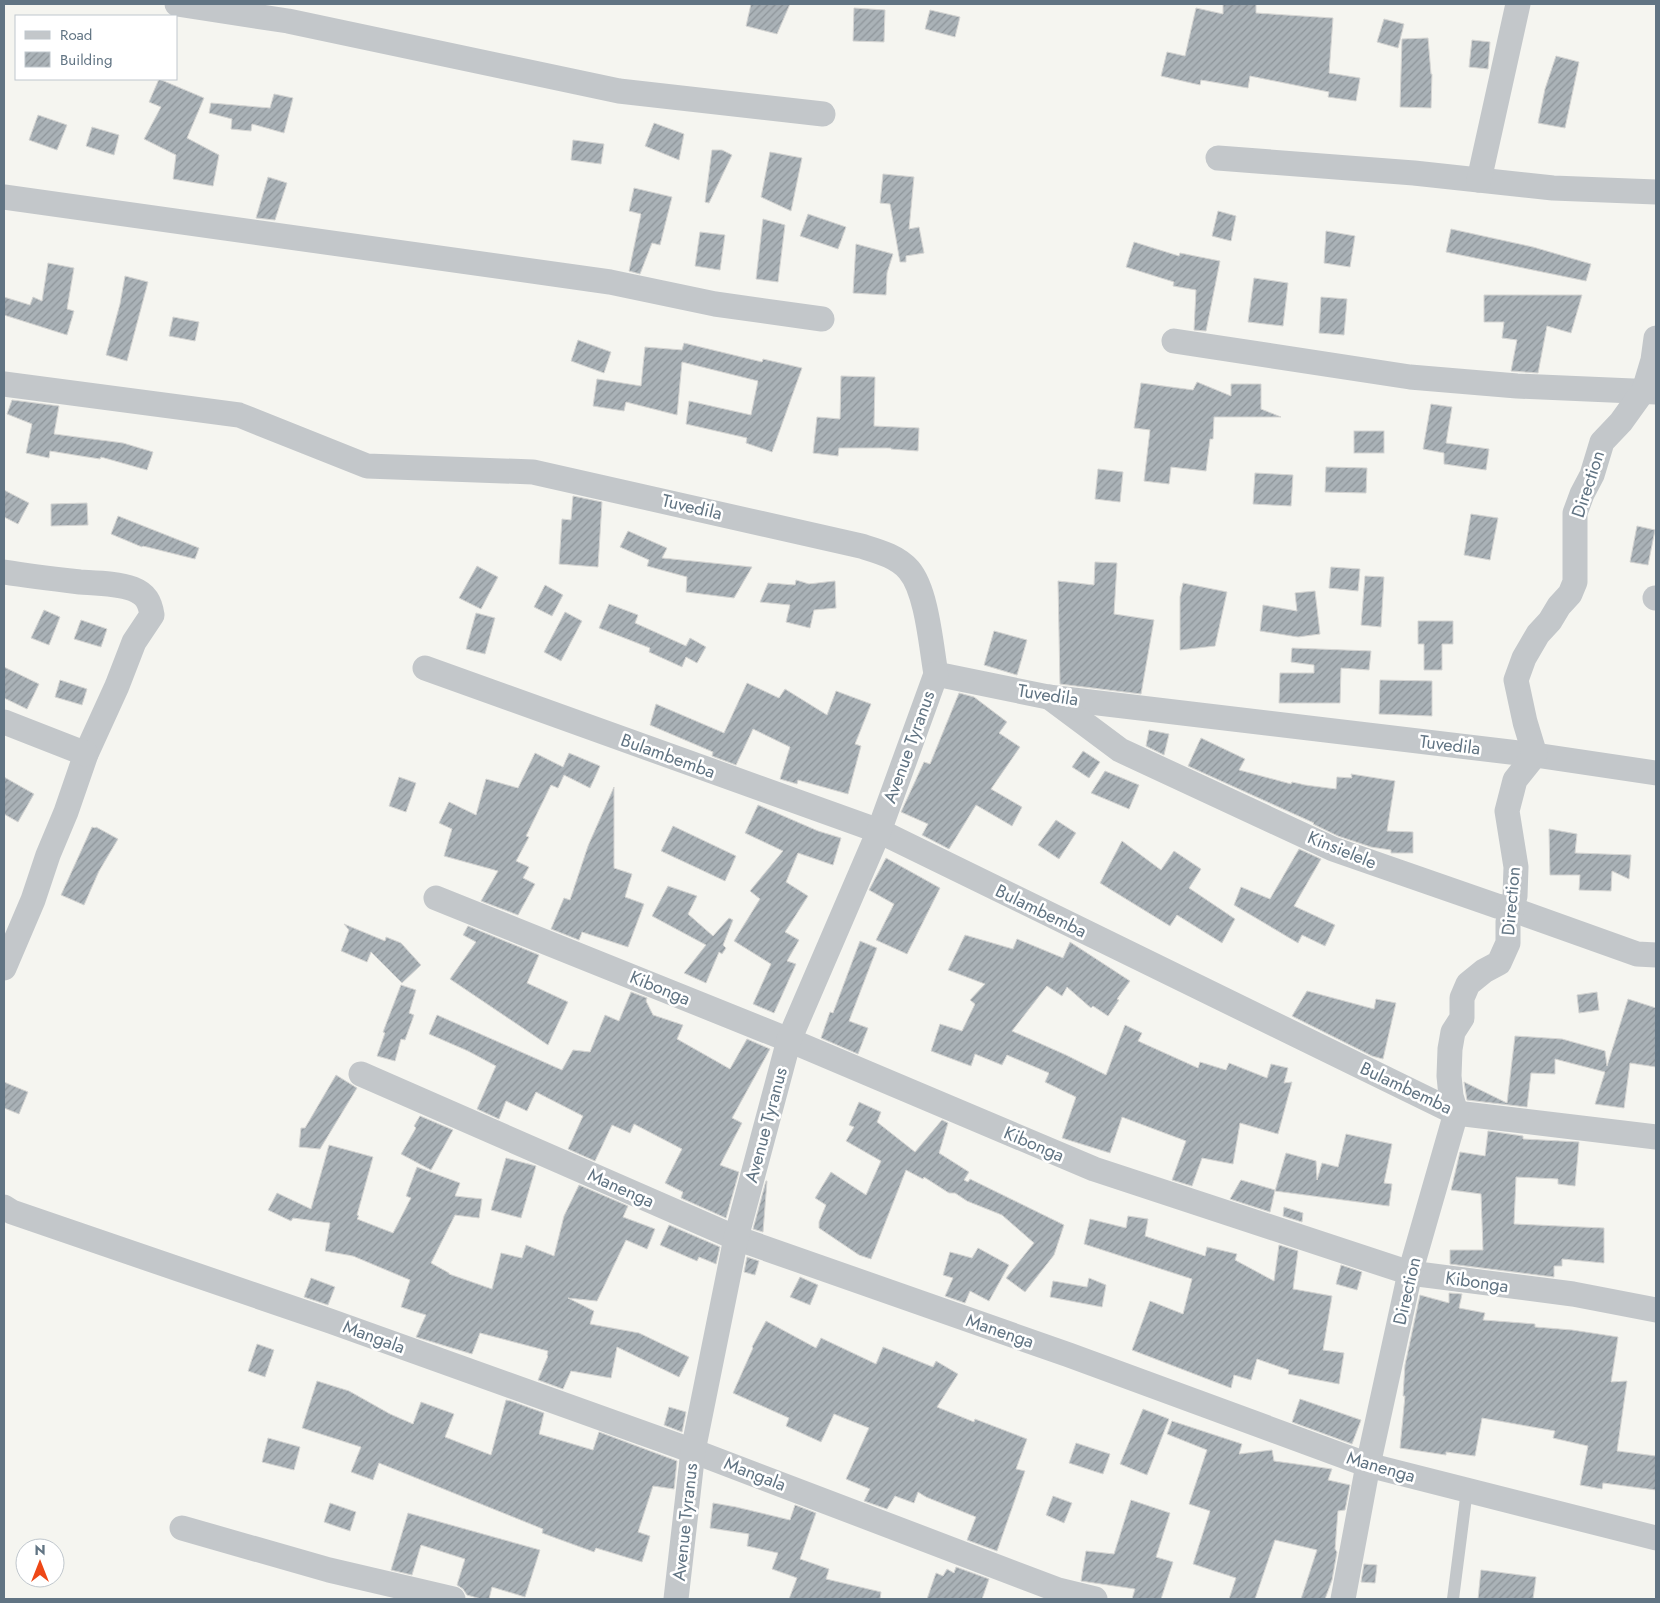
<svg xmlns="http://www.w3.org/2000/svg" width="1660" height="1603" font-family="Jost,sans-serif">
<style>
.building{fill:url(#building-hatch);stroke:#d5d5d3}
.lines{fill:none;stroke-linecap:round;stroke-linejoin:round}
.service{stroke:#c3c7ca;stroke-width:12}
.minor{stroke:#c3c7ca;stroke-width:25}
.labels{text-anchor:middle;stroke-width:5;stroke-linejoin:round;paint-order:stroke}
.street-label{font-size:18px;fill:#617483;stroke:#fff}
</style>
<defs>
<pattern id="building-hatch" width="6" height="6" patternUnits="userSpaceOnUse" patternTransform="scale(1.25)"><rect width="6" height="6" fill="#aab2b7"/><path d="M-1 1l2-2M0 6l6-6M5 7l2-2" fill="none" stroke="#8e959a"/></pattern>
</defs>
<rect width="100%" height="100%" fill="#f5f5f0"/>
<g class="building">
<polygon points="751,4 790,4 777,34 746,26"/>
<polygon points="1223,4 1256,4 1256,13 1333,18 1329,73 1360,78 1356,101 1328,97 1329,92 1250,76 1248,88 1201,80 1200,85 1161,76 1167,52 1185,56 1196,8 1223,14"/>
<polygon points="854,8 885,10 884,42 853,41"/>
<polygon points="930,10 960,17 955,37 925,29"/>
<polygon points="1384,19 1404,24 1398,48 1377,42"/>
<polygon points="1428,38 1431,74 1432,74 1431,108 1400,107 1402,39"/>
<polygon points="1472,40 1490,42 1488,69 1469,67"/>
<polygon points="1556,56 1579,62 1565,128 1538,123 1545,89"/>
<polygon points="159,79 204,98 187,138 219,155 213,186 173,179 176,155 144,139 161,107 149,102"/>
<polygon points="274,94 293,98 284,133 252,124 251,131 231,129 232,119 209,113 211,103 270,108"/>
<polygon points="38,115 67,125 57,150 29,140"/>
<polygon points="654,123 684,134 679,160 645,146"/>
<polygon points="92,127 119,135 114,155 86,146"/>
<polygon points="573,140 604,144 601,164 571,160"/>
<polygon points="712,150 722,150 732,155 709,203 705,202"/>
<polygon points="770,152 802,158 791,211 761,197"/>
<polygon points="883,174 914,177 909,229 919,227 924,253 906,256 906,262 900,262 890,204 880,203"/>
<polygon points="268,177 287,183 275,220 256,218"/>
<polygon points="634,188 672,197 660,245 652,243 640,274 629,271 641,214 629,211"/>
<polygon points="1218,211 1236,216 1231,241 1212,236"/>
<polygon points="808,214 846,227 838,249 800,236"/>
<polygon points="763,219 785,225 778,282 756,279"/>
<polygon points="1451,229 1533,247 1591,264 1586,281 1446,252"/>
<polygon points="1326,231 1355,236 1350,267 1324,263"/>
<polygon points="700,232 725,235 720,270 695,266"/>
<polygon points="1134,242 1179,256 1180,253 1220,261 1206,331 1194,330 1196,290 1173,286 1174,282 1126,267"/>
<polygon points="856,244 893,254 887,273 886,295 853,293"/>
<polygon points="48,263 74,268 67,309 74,311 67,335 4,315 4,297 30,305 33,297 42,301"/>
<polygon points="125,276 148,282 127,361 106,355 120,304"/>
<polygon points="1254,278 1288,283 1283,326 1248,322"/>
<polygon points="1484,295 1582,295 1571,333 1547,326 1538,373 1511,371 1517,340 1502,338 1504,322 1484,322"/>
<polygon points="1321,297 1347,299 1344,335 1319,333"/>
<polygon points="173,317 199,322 195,341 169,336"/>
<polygon points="578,340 611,352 604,373 571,361"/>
<polygon points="684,343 762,362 763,359 802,368 772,452 746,443 747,438 686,424 689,401 751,415 758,381 682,362 677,415 626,402 624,411 593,406 597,379 641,386 645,347 682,350"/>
<polygon points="841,376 875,377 874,426 919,428 918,451 891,449 891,448 839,448 838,456 813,453 817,417 840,419"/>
<polygon points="1197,382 1231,396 1231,384 1261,384 1261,409 1281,417 1214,417 1213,439 1210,439 1206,471 1171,467 1169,484 1144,481 1150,430 1134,428 1141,383 1193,390"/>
<polygon points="12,400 59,406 54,434 123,443 153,452 147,470 101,457 100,459 50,451 49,458 26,453 32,424 7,414"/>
<polygon points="1431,404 1452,407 1446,443 1489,449 1486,470 1444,464 1444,453 1423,449"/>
<rect x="1354" y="431" width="30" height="22"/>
<polygon points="1326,467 1367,468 1366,493 1325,492"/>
<polygon points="1098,469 1123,472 1120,502 1095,499"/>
<polygon points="1255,473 1293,475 1291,506 1253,504"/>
<polygon points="4,490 29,503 18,524 4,517"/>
<polygon points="573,496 602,502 598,567 559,564 562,519 571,520"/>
<polygon points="87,503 88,525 51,526 51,504"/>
<polygon points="1471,514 1498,518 1490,560 1464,555"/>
<polygon points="118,516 199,548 195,559 143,546 142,547 111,534"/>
<polygon points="1637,526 1655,530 1648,565 1630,562"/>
<polygon points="628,531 667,548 662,558 752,567 734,598 686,592 687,577 647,566 649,560 620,547"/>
<polygon points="1095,562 1117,563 1114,614 1154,620 1141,694 1060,684 1058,581 1094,585"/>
<polygon points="477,566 498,577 481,609 459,598"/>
<polygon points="1331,567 1360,569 1358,591 1329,588"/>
<polygon points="1365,576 1384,577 1381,627 1361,625"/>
<polygon points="796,580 809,584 835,581 836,608 814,610 810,628 786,622 790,605 760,602 768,583 795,585"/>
<polygon points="1183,583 1227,592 1215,646 1180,650 1180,597"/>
<polygon points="545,585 563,595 552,616 534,607"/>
<polygon points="1315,591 1320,634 1298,637 1260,631 1263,605 1297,611 1295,593"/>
<polygon points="609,604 638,615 635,623 686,646 690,638 706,647 697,663 686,657 682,667 649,652 650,648 599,628"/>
<polygon points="44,610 60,617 49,645 31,638"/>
<polygon points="565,612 582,621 561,661 544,652"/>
<polygon points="476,613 495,618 485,654 466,649"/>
<polygon points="81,620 107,629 101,647 74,639"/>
<polygon points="1418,621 1453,621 1453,644 1442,644 1442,670 1424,670 1424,644 1418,644"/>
<polygon points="994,631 1027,640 1017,675 984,665"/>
<polygon points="1292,648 1371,651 1369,670 1341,668 1340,703 1279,703 1280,673 1314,673 1314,665 1291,662"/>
<polygon points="4,667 39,684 27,709 4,698"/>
<polygon points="60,680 87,689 82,705 55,697"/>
<polygon points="1380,680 1432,681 1432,716 1379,714"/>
<polygon points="747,683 779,698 785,689 827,715 836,691 871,704 855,744 861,746 848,794 798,780 797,784 780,779 790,747 753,729 736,765 712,756 713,752 650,725 656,704 724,733"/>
<polygon points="959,693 974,697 1007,722 999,733 1020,747 991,789 1022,807 1012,826 976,805 949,849 922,835 928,824 901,812 924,762 930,764"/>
<polygon points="1149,730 1169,734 1164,755 1146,746"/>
<polygon points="1201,738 1245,759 1239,770 1291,784 1292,782 1305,785 1336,789 1337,777 1352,778 1351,774 1395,781 1387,831 1413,832 1413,853 1391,853 1391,850 1371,847 1338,836 1313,824 1314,823 1188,766"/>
<polygon points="1083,751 1100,762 1089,778 1072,767"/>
<polygon points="535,753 563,767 569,753 600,766 590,788 564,775 558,788 551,785 526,836 529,837 516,861 529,867 523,878 535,884 518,915 481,901 498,871 444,856 452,829 439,823 449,802 476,815 486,779 518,788"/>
<polygon points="1105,771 1139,785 1129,809 1091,793"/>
<polygon points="4,777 34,794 18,822 4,814"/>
<polygon points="399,777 416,783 406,812 389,806"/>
<polygon points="614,787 614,868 632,874 625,897 644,904 628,947 582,932 579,940 551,929 564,898 570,900 588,846"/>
<polygon points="758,805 818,831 841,838 833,865 798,853 786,882 808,896 785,932 799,940 787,961 796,964 774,1013 753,1004 771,964 734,941 760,899 750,891 783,851 745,833"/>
<polygon points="1056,820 1076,833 1059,859 1038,845"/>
<polygon points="673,826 736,856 725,881 661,851"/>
<polygon points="92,827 95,828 96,827 118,839 99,871 84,905 61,895"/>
<polygon points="1549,829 1577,834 1575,853 1631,855 1629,879 1612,871 1611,891 1579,890 1580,875 1550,875"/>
<polygon points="1122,841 1161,870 1174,851 1201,869 1189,888 1235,919 1222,943 1177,915 1170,926 1100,883"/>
<polygon points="1299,849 1321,859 1294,906 1335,925 1325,946 1302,935 1298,943 1234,905 1241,887 1270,899"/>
<polygon points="886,858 940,888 907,954 876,940 894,904 869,890"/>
<polygon points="668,886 697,896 688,914 713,936 729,918 733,920 723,945 726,948 722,954 719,952 706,983 684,973 706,945 652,916"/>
<polygon points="344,924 385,941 386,937 401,943 421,965 402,983 371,952 367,962 341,951 349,930"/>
<polygon points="468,926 539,955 527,983 568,1002 548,1045 450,979 476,942 463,935"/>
<polygon points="965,935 1013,949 1017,939 1063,958 1070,942 1130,981 1117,999 1119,1000 1108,1016 1093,1006 1091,1008 1067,987 1062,996 1047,986 1012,1031 1066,1055 1106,1075 1125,1025 1142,1033 1138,1041 1198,1068 1200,1062 1226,1070 1229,1063 1267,1078 1271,1064 1288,1068 1284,1083 1292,1082 1278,1134 1240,1123 1233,1164 1202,1158 1192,1186 1172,1180 1186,1141 1122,1117 1110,1153 1062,1138 1076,1097 1045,1082 1049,1073 1007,1055 1002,1065 975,1054 971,1066 931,1051 940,1024 962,1031 975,1004 970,1000 985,984 948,970"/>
<polygon points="860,941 877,948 849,1021 868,1028 858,1054 821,1038 830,1012 833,1013"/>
<polygon points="401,985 416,990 409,1013 414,1015 405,1040 401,1039 395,1061 377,1056 385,1033 383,1032"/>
<polygon points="1307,991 1374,1009 1376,999 1396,1003 1383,1059 1372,1056 1292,1016"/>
<polygon points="631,992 647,998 646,1001 653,1015 683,1025 677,1039 730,1069 747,1039 770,1049 732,1118 742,1123 720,1165 739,1172 726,1218 681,1198 683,1192 665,1183 682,1149 634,1124 630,1133 612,1125 595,1161 568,1149 583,1116 536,1092 527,1111 506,1101 499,1119 477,1109 496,1066 468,1051 429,1034 437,1015 562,1070 573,1050 590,1052 605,1015 619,1021"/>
<polygon points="1597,992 1599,1010 1579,1013 1577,995"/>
<polygon points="1628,999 1656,1008 1656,1067 1630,1063 1624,1108 1595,1104 1605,1072 1555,1059 1555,1074 1531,1073 1527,1107 1467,1100 1464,1082 1507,1103 1515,1036 1562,1039 1605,1051 1607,1066"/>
<polygon points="336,1075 357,1088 320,1149 299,1147 301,1128 305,1128"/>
<polygon points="4,1082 28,1092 19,1114 4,1108"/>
<polygon points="859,1102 881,1112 877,1122 915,1152 942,1120 948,1123 939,1153 969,1172 964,1180 968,1182 970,1179 1064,1225 1054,1255 1025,1292 1006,1278 1034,1243 1002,1215 967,1201 955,1193 949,1193 924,1177 923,1179 906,1170 871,1259 859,1255 819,1228 819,1222 826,1205 815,1198 831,1172 866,1195 881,1161 846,1141 854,1127 849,1125"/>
<polygon points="420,1116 453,1130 431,1170 401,1154 416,1128 414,1126"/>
<polygon points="1488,1131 1523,1136 1523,1139 1579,1142 1575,1186 1558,1184 1558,1179 1516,1177 1514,1224 1604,1228 1604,1263 1562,1259 1562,1266 1554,1266 1554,1277 1450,1264 1450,1250 1483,1250 1481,1194 1451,1190 1460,1152 1485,1156"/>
<polygon points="1346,1134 1392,1144 1384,1183 1392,1184 1389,1206 1275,1191 1286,1153 1316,1161 1317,1180 1322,1163 1338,1167"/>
<polygon points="329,1145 373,1157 357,1215 359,1216 357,1219 393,1233 411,1198 406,1196 417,1167 460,1183 455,1196 482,1199 479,1218 455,1215 431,1263 449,1273 449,1274 492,1289 501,1253 522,1258 526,1245 554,1256 564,1216 579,1185 628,1206 623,1217 655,1229 647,1249 626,1240 597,1301 568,1298 594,1311 590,1324 639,1333 689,1357 679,1377 617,1347 611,1378 571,1371 563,1389 538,1380 548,1356 547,1355 548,1351 480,1333 472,1354 416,1337 426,1315 401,1307 410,1280 353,1256 325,1251 330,1223 293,1218 291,1221 268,1210 277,1193 311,1209"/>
<polygon points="506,1158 536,1166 521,1218 491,1210"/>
<polygon points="1241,1180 1275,1190 1270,1212 1230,1199"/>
<polygon points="766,1181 767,1181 763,1232 753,1229"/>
<polygon points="1284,1207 1303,1213 1302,1222 1283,1216"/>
<polygon points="1128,1216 1148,1219 1145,1236 1205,1256 1207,1247 1237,1254 1235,1260 1274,1281 1279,1245 1298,1251 1293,1289 1332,1296 1323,1350 1344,1353 1339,1384 1288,1374 1289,1370 1257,1359 1251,1380 1234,1375 1231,1388 1132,1350 1150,1301 1183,1314 1192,1279 1084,1244 1090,1219 1126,1228"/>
<polygon points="669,1225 720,1247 716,1264 699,1257 697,1261 660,1245"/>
<polygon points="978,1248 1009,1265 989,1301 970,1291 965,1303 945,1296 953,1278 943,1275 950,1252 972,1258"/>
<polygon points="747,1257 759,1261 755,1275 744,1272"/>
<polygon points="1341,1265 1362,1272 1357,1290 1336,1284"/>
<polygon points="800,1277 818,1285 810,1305 790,1297"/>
<polygon points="311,1278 335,1287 328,1305 304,1297"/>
<polygon points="1089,1278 1106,1285 1102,1307 1050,1297 1053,1281 1087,1287"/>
<polygon points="1449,1293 1462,1294 1459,1308 1485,1313 1483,1320 1535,1324 1535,1327 1572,1330 1618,1337 1611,1382 1627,1381 1617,1451 1656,1456 1656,1490 1603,1483 1602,1489 1580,1485 1588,1446 1553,1438 1555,1431 1482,1418 1475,1456 1446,1452 1446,1455 1400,1448 1405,1396 1403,1396 1405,1365 1420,1295 1449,1303"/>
<polygon points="766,1321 816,1348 821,1338 876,1364 883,1347 933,1367 936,1361 958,1374 937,1407 974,1422 975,1419 1027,1439 1016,1469 1025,1471 997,1551 967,1540 976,1517 926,1497 918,1492 914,1503 895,1496 887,1509 864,1501 870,1489 846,1479 869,1428 834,1414 821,1442 786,1426 789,1418 733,1393 753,1348 752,1347"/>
<polygon points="257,1344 274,1350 265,1377 248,1371"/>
<polygon points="317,1381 349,1391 390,1414 413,1424 421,1402 454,1414 445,1437 491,1455 506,1400 511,1401 544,1413 539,1434 593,1450 599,1432 677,1461 674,1489 653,1486 638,1532 650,1536 642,1562 596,1548 594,1552 542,1533 543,1529 379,1463 373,1480 351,1472 361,1447 302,1428"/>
<polygon points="1300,1399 1361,1420 1352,1444 1292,1422"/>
<polygon points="669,1407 686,1412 682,1432 664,1425"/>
<polygon points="1143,1409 1169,1419 1147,1475 1120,1464"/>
<polygon points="1172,1421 1242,1444 1239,1454 1272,1450 1274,1461 1332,1469 1328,1480 1350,1485 1345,1510 1338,1511 1335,1549 1337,1552 1332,1580 1325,1599 1301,1599 1317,1550 1275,1540 1255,1599 1229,1599 1236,1578 1193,1564 1210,1511 1189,1504 1207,1450 1167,1434"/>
<polygon points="268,1438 300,1447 294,1470 262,1462"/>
<polygon points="1076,1443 1110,1454 1103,1474 1069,1463"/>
<polygon points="1053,1496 1072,1503 1064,1523 1046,1515"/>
<polygon points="1131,1500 1170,1513 1156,1557 1173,1562 1161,1599 1132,1599 1135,1589 1081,1581 1086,1551 1114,1554"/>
<polygon points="330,1503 356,1512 350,1531 324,1522"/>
<polygon points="713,1503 736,1507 790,1520 795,1505 816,1513 800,1559 829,1569 826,1579 881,1592 880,1599 789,1599 797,1578 772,1569 778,1553 747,1546 749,1534 710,1528"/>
<polygon points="408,1513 540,1550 525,1597 492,1587 489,1599 481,1599 467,1595 463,1589 457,1585 465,1559 421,1545 412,1575 391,1570"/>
<polygon points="1364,1564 1377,1565 1375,1583 1361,1582"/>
<polygon points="956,1567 989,1579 982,1599 927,1599 936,1573 943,1576 947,1569 954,1573"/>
<polygon points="1481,1570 1536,1577 1533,1599 1478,1599"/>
</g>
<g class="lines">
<polyline class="service" points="1453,1599 1467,1490"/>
<g class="minor">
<polyline points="177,4 288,21 619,91 823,114"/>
<polyline points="1218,158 1414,173 1553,188 1656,192"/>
<polyline points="1479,180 1518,4"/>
<polyline points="4,197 610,282 715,304 822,319"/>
<polyline points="1174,341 1410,377 1517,386 1656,392"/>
<path d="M 4,384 L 239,415 L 367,466 L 533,472 L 861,546 C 877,551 897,556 909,570 C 927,591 931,646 936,674 L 1048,697 L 1535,755 L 1656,773"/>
<path d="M 4,572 C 29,576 54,579 80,582 C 97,583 117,583 133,589 C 146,594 150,602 152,615 L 134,642 L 117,686 L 86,754 L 66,812 L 48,855 L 33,900 L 4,968"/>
<polyline points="1655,598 1656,598"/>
<polyline points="425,668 879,831 1456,1113 1656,1137"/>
<polyline points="1049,697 1120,750 1333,849 1497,906 1511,909 1637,954 1656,955"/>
<polyline points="4,722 86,754"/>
<polyline points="436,898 789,1040 1094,1169 1410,1273 1573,1294 1656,1310"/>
<polyline points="361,1074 736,1238 1069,1355 1368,1465 1656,1538"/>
<polyline points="4,1207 12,1212 330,1321 693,1451 1058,1590 1095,1599"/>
<polyline points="182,1528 329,1570 453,1599"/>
<polyline points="676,1599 693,1451 736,1238 789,1040 879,831 936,674"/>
<polyline points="1343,1599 1368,1465 1410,1273 1456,1113 1451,1096 1449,1076 1450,1049 1453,1032 1462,1018 1462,998 1468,984 1484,971 1499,963 1508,943 1508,922 1515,896 1516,867 1507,811 1515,780 1535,755 1525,722 1516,680 1524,658 1538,634 1550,621 1559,606 1570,594 1575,582 1575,513 1582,494 1592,475 1602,442 1621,422 1644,390 1653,360 1656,338"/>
</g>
</g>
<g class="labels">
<g class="street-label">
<text transform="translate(1588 484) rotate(-72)" y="6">Direction</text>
<text transform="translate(692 507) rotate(13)" y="6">Tuvedila</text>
<text transform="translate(1048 695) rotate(9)" y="6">Tuvedila</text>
<text transform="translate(1450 745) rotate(7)" y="6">Tuvedila</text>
<text transform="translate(909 747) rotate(-70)" y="6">Avenue Tyranus</text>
<text transform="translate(668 756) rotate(20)" y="6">Bulambemba</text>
<text transform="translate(1342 850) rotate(22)" y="6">Kinsielele</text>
<text transform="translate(1511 901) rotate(-85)" y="6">Direction</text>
<text transform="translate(1041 911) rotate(26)" y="6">Bulambemba</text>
<text transform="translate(660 988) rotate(22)" y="6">Kibonga</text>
<text transform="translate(1406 1088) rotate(25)" y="6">Bulambemba</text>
<text transform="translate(766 1125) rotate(-75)" y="6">Avenue Tyranus</text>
<text transform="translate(1034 1144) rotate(23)" y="6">Kibonga</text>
<text transform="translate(621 1188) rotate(24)" y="6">Manenga</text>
<text transform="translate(1477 1282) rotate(8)" y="6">Kibonga</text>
<text transform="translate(1407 1291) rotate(-77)" y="6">Direction</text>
<text transform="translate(1000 1331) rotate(19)" y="6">Manenga</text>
<text transform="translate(374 1337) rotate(20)" y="6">Mangala</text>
<text transform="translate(1381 1467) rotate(16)" y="6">Manenga</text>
<text transform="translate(755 1474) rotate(21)" y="6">Mangala</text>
<text transform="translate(685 1522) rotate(-84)" y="6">Avenue Tyranus</text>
</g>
</g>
<rect width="1660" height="1603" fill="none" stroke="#617483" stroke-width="10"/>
<rect x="15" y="15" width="162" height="65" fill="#ffffff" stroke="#c0c7cd"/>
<rect x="25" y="31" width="25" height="8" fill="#c3c7ca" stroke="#c0c7cd"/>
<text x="60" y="40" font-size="15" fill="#617483">Road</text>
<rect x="25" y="52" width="25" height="15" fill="url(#building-hatch)" stroke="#c0c7cd"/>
<text x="60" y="65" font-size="15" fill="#617483">Building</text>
<g transform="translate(40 1563)"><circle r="24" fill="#ffffff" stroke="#c0c7cd"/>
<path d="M0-4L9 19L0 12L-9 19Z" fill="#ee4716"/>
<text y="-8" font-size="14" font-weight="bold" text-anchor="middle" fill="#617483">N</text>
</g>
</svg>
